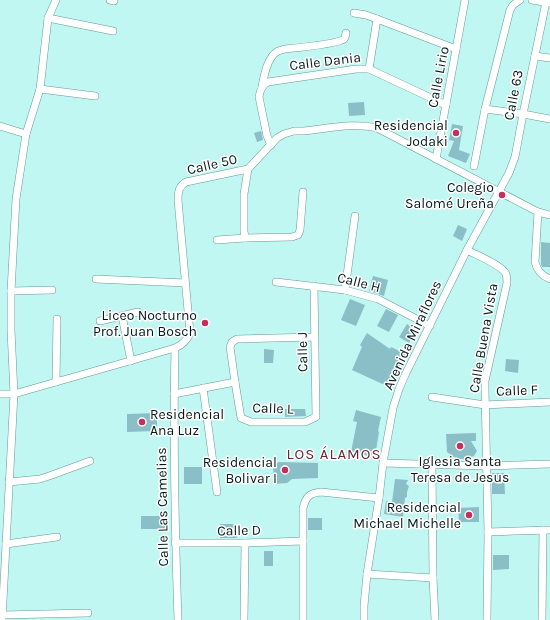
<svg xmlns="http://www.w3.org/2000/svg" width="550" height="620" font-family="Karla,sans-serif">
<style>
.building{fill:#8abfc7}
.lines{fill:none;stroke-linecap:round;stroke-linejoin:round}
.minor-casing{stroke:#659a95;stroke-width:8}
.minor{stroke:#fff;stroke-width:7}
.poi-dot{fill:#c1325b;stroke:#fff;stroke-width:1.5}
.labels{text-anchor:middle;stroke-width:3;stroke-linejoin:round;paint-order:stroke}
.street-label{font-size:14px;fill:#031817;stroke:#fff}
.poi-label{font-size:14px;fill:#031817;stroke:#fff;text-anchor:end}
.neighbourhood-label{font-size:15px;letter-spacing:1px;fill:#6a2536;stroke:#fff}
</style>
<rect width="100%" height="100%" fill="#c0f7f2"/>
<g class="building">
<polygon points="364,102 365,115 349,116 348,103"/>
<polygon points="452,124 463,126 459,150 470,154 466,163 448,156 454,141 449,140"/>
<polygon points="261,131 263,140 257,142 254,133"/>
<polygon points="458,225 467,229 462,241 453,236"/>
<polygon points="541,242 550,243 550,267 542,267 541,264"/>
<polygon points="373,276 388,280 384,296 369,291"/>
<polygon points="350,299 365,305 356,326 341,320"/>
<polygon points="386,309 398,315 389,332 377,326"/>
<polygon points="407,324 416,330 409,343 399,337"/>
<polygon points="367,333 390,349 391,347 406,354 400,366 398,366 389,387 352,370 362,347 360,345"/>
<polygon points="264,349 274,350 273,363 264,363"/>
<polygon points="506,359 519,360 518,373 505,371"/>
<polygon points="285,409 305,409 306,416 285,417"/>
<polygon points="356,410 381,417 378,431 379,432 375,457 351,452 357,422 353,421"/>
<polygon points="157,413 157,431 127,432 127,414"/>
<polygon points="476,433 476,441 471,441 477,451 474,456 466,459 457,459 447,452 446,434"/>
<polygon points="279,462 318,463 318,478 292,479 287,483 274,484 273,465"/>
<rect x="184" y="467" width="18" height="17"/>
<polygon points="492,473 504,473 505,494 492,494"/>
<polygon points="395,479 408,480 406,484 409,486 407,492 407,497 405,498 403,517 384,514 386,501 392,502"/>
<polygon points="479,507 479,522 459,522 458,508"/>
<rect x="141" y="516" width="25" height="13"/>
<rect x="308" y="518" width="14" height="12"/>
<rect x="220" y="524" width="17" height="14"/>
<rect x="264" y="551" width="9" height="15"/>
<polygon points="493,555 509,555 509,569 493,570"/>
</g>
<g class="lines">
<defs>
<g id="minor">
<polyline points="110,0 114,1"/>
<polyline points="532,0 549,3"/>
<polyline points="354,13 366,15 377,19 456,49"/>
<polyline points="48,18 113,31"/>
<polyline points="535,56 550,58"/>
<polyline points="369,69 377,19"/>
<path d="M 262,87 C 264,76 267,57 278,51 C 279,51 284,49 285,49 C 295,48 338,44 344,39 C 346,37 345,36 346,33"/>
<polyline points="40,89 95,96"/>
<polyline points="485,109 523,114 550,119"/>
<polyline points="0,126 26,134"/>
<path d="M 271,145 L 267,136 L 259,97 C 260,90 262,85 268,82 L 356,69 L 369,69 L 446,105"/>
<polyline points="436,159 465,0"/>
<polyline points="474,166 485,109 510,10 513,5 520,0"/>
<polyline points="248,169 244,194 244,231 245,238 292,237 298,235 300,230 303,192"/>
<path d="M 538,212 L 535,262 C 537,271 542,276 550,279"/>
<polyline points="217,240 245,238"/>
<path d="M 467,250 C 476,255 502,265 506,274 C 507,277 507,280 507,283 L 485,381 L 485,389 L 488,532 L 487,620"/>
<polyline points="96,279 185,283"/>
<polyline points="276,282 345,290 378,299 430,326"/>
<polyline points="314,286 316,417 305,422 251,422 241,418 235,382 230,347 232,342 237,339 315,337"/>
<polyline points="345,290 355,216"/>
<polyline points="11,291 52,290"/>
<polyline points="122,316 131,361"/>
<polyline points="100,321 138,312"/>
<path d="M 175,348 C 173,439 175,530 178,620"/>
<polyline points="56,382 57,319"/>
<polyline points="203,388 217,492"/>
<path d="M 0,394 L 14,394 L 175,348 C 182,345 187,341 190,333 L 178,200 C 178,192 179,186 186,182 L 248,169 L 277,138 L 284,134 L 294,131 L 303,131 C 326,129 354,122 377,128 L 538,212 L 550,215"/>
<polyline points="174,394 235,382"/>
<polyline points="432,397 485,405 550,402"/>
<polyline points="383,463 486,466 550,464"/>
<polyline points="432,464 433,578 435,620"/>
<polyline points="9,482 40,479 52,475 90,461"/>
<polyline points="488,532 550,530"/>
<polyline points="175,543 245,543 303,541"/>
<polyline points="6,544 57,537"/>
<polyline points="367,574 433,578"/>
<polyline points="3,615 88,613"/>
<polyline points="2,620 14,394 11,330 11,291 16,199 26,134 40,89 48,18 56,0"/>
<polyline points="244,620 245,543"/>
<path d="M 303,620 L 303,508 C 306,497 309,493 321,492 L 379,498"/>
<polyline points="364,620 364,606 367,574 379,498 383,463 393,408 399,389 406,373 467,250 509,173 515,157 518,141 523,114 546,2"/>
<polyline points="542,620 543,530"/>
</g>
</defs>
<use href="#minor" class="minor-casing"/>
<use href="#minor" class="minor"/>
</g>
<g class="poi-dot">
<circle cx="456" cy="133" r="4"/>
<circle cx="502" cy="195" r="4"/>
<circle cx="205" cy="323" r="4"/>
<circle cx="142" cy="422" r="4"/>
<circle cx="460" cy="446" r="4"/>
<circle cx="285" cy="470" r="4"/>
<circle cx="469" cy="515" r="4"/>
</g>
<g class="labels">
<g class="street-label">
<text transform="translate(325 61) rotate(-7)" y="5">Calle Dania</text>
<text transform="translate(438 77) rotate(-79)" y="5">Calle Lirio</text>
<text transform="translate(513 95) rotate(-79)" y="5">Calle 63</text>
<text transform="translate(212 164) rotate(-13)" y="5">Calle 50</text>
<text transform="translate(359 282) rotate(14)" y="5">Calle H</text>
<text transform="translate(412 335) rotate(-65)" y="5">Avenida Miraflores</text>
<text transform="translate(483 338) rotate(-80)" y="5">Calle Buena Vista</text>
<text transform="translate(302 352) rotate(-91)" y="5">Calle J</text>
<text transform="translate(517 390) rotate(-2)" y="5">Calle F</text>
<text transform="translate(273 408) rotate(2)" y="5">Calle L</text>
<text transform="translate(162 507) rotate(-91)" y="5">Calle Las Camelias</text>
<text transform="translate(239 530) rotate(-1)" y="5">Calle D</text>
</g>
<g class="poi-label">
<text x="448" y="130">Residencial<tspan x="448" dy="16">Jodaki</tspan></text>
<text x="494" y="192">Colegio<tspan x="494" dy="16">Salomé Ureña</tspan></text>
<text x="197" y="320">Liceo Nocturno<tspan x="197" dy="16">Prof. Juan Bosch</tspan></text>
<text x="150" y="419" text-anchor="start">Residencial<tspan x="150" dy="16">Ana Luz</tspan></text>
<text x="460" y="466" text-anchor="middle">Iglesia Santa<tspan x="460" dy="16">Teresa de Jesus</tspan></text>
<text x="277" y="467">Residencial<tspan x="277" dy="16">Bolivar I</tspan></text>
<text x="461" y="512">Residencial<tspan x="461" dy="16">Michael Michelle</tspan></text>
</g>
<g class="neighbourhood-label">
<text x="334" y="459">LOS ÁLAMOS</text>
</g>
</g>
</svg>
